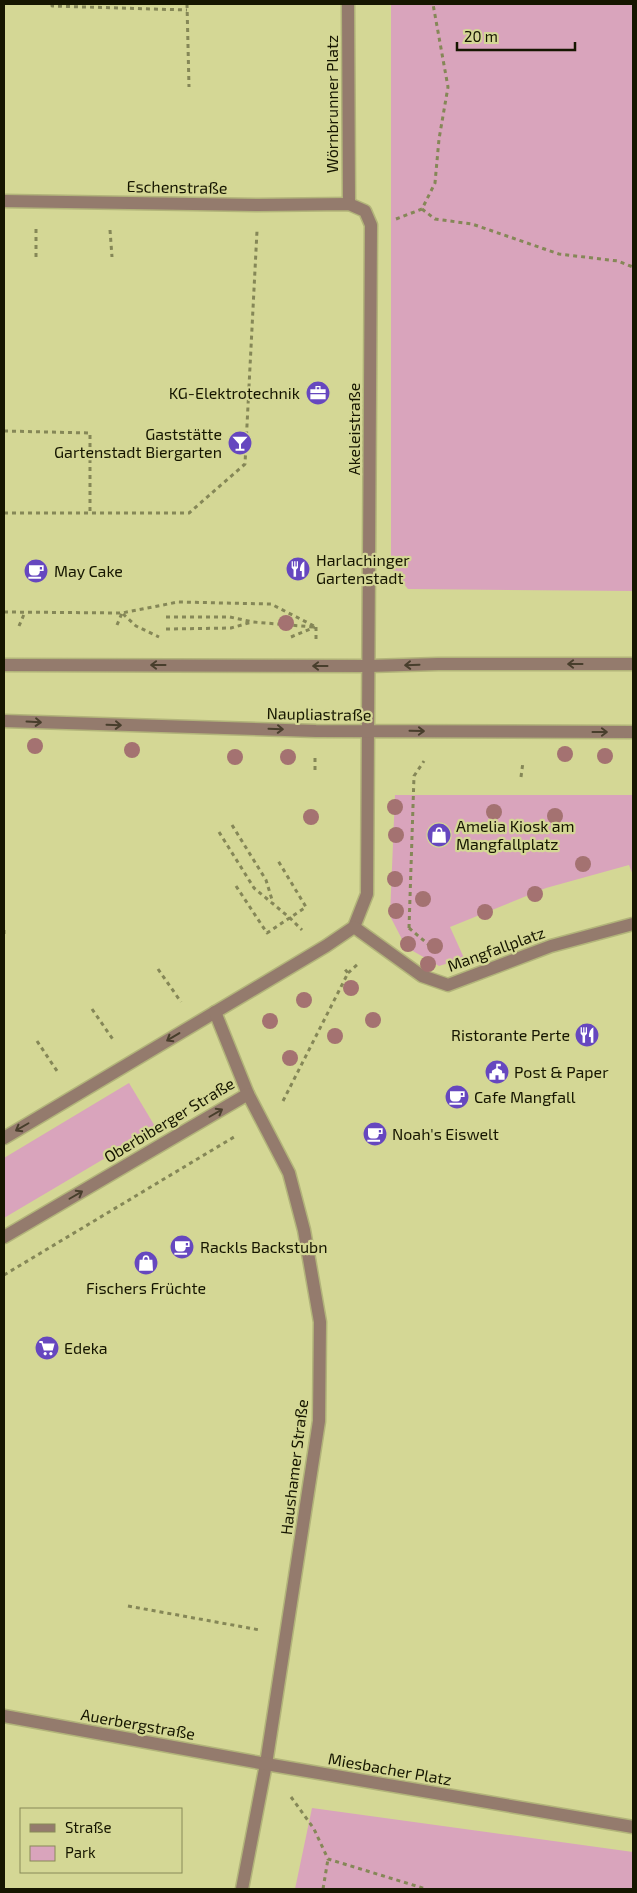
<svg xmlns="http://www.w3.org/2000/svg" width="637" height="1893" font-family="'Exo 2',sans-serif">
<style>
.green{fill:#d9a4bc}
.lines{fill:none;stroke-linecap:round;stroke-linejoin:round}
.minor-casing{stroke:#b2b47a;stroke-width:15}
.tertiary-casing{stroke:#b2b47a;stroke-width:15}
.path{stroke:#858757;stroke-width:3;stroke-dasharray:4 4;stroke-linecap:butt}
.minor{stroke:#947b6d;stroke-width:12}
.tertiary{stroke:#947b6d;stroke-width:12}
.tree{fill:#a47271}
.oneway{stroke:#483e2c}
.labels{text-anchor:middle;stroke-width:4.5;stroke-linejoin:round;paint-order:stroke}
.street-label{font-size:16px;fill:#161600;stroke:#d4d795}
.poi-label{font-size:16px;fill:#161600;stroke:#d4d795;text-anchor:start}
</style>
<rect width="100%" height="100%" fill="#d4d795"/>
<g class="green">
<polygon points="391,4 633,4 633,591 408,589 391,569"/>
<polygon points="395,795 633,795 633,875 629,865 546,888 450,927 464,958 439,966 406,947 390,916"/>
<polygon points="129,1083 156,1128 4,1218 4,1158"/>
<polygon points="312,1808 633,1852 633,1889 295,1889"/>
</g>
<g class="lines">
<defs>
<g id="minor">
<polyline points="348,4 349,204"/>
<polyline points="4,201 258,205 349,204 365,211 371,225 367,894 354,927 326,946 4,1138"/>
<polyline points="354,927 422,976 448,985 551,946 633,924"/>
<polyline points="215,1012 248,1094 289,1173 304,1230 320,1322 319,1421 266,1764 242,1889"/>
<polyline points="4,1237 248,1094"/>
<polyline points="4,1716 266,1764 633,1827"/>
</g>
<g id="tertiary">
<polyline points="4,665 369,666 438,664 633,664"/>
<polyline points="4,721 316,731 633,732"/>
</g>
</defs>
<use href="#minor" class="minor-casing"/>
<use href="#tertiary" class="tertiary-casing"/>
<g class="path">
<polyline points="52,4 52,6 187,10"/>
<polyline points="187,4 189,87"/>
<polyline points="422,209 435,219 472,224 559,254 618,261 633,267"/>
<polyline points="396,219 422,209 435,183 439,139 448,87 433,4"/>
<polyline points="36,229 36,257"/>
<polyline points="110,230 112,257"/>
<polyline points="4,431 90,433 90,512"/>
<polyline points="4,513 189,513 245,464 257,231"/>
<polyline points="4,612 122,613 178,602 271,604 316,627"/>
<polyline points="123,614 136,626 159,637"/>
<polyline points="166,617 230,617 253,622 313,627"/>
<polyline points="117,625 122,613"/>
<polyline points="19,626 25,612"/>
<polyline points="166,629 231,628 252,622"/>
<polyline points="291,637 315,627"/>
<polyline points="316,639 316,627"/>
<polyline points="315,770 315,758"/>
<polyline points="521,777 523,762"/>
<polyline points="232,825 266,880 273,903"/>
<polyline points="219,832 254,888 290,918 302,930"/>
<polyline points="236,886 267,933 306,907 277,859"/>
<polyline points="409,928 414,776 424,761"/>
<polyline points="409,928 429,945"/>
<polyline points="4,930 4,935"/>
<polyline points="158,969 181,1002"/>
<polyline points="348,973 358,964"/>
<polyline points="92,1009 114,1041"/>
<polyline points="37,1041 59,1074"/>
<polyline points="283,1101 348,973 343,967"/>
<polyline points="4,1275 234,1137"/>
<polyline points="128,1606 260,1630"/>
<polyline points="291,1797 314,1829 328,1859 426,1889"/>
<polyline points="323,1889 328,1859"/>
</g>
<use href="#minor" class="minor"/>
<use href="#tertiary" class="tertiary"/>
</g>
<g class="tree">
<circle cx="286" cy="623" r="8"/>
<circle cx="35" cy="746" r="8"/>
<circle cx="132" cy="750" r="8"/>
<circle cx="565" cy="754" r="8"/>
<circle cx="605" cy="756" r="8"/>
<circle cx="235" cy="757" r="8"/>
<circle cx="288" cy="757" r="8"/>
<circle cx="395" cy="807" r="8"/>
<circle cx="494" cy="812" r="8"/>
<circle cx="555" cy="816" r="8"/>
<circle cx="311" cy="817" r="8"/>
<circle cx="396" cy="835" r="8"/>
<circle cx="583" cy="864" r="8"/>
<circle cx="395" cy="879" r="8"/>
<circle cx="535" cy="894" r="8"/>
<circle cx="423" cy="899" r="8"/>
<circle cx="396" cy="911" r="8"/>
<circle cx="485" cy="912" r="8"/>
<circle cx="408" cy="944" r="8"/>
<circle cx="435" cy="946" r="8"/>
<circle cx="428" cy="964" r="8"/>
<circle cx="351" cy="988" r="8"/>
<circle cx="304" cy="1000" r="8"/>
<circle cx="373" cy="1020" r="8"/>
<circle cx="270" cy="1021" r="8"/>
<circle cx="335" cy="1036" r="8"/>
<circle cx="290" cy="1058" r="8"/>
</g>
<defs><path id="oneway-shaft" d="M-6 0H5M1.5-3L5.5 0L1.5 3" fill="none" stroke-width="1.6" stroke-linecap="round" stroke-linejoin="round" transform="scale(1.25)"/></defs>
<g class="oneway">
<use href="#oneway-shaft" transform="translate(575 664) rotate(-180)"/>
<use href="#oneway-shaft" transform="translate(158 665) rotate(-180)"/>
<use href="#oneway-shaft" transform="translate(412 665) rotate(178)"/>
<use href="#oneway-shaft" transform="translate(320 666) rotate(-180)"/>
<use href="#oneway-shaft" transform="translate(34 722) rotate(3)"/>
<use href="#oneway-shaft" transform="translate(114 725) rotate(2)"/>
<use href="#oneway-shaft" transform="translate(276 729) rotate(2)"/>
<use href="#oneway-shaft" transform="translate(417 731) rotate(1)"/>
<use href="#oneway-shaft" transform="translate(600 732)"/>
<use href="#oneway-shaft" transform="translate(173 1037) rotate(149)"/>
<use href="#oneway-shaft" transform="translate(216 1113) rotate(-30)"/>
<use href="#oneway-shaft" transform="translate(22 1127) rotate(150)"/>
<use href="#oneway-shaft" transform="translate(76 1195) rotate(-30)"/>
</g>
<defs>
<symbol id="office-disc" viewBox="-11 -11 22 22"><circle r="9.5" fill="#6647bf" stroke="#d4d795"/><path d="M-6-3h4V-5.5h4V-3h4V5H-6ZM-1-4.5V-3h2v-1.5ZM-6 0V1H6V0Z" fill="#fff"/></symbol>
<symbol id="bar-disc" viewBox="-11 -11 22 22"><circle r="9.5" fill="#6647bf" stroke="#d4d795"/><path d="M-6-5H6L.8 .8V4.5H3.5V6h-7V4.5H-.8V.8Z" fill="#fff"/></symbol>
<symbol id="restaurant-disc" viewBox="-11 -11 22 22"><circle r="9.5" fill="#6647bf" stroke="#d4d795"/><path d="M-5-6h1v4h1v-4h1v4h1v-4h1v5L-1.5 .5V6h-2V.5L-5-1ZM5-6V6H3V1.5H1.5Q1.5-4 5-6Z" fill="#fff"/></symbol>
<symbol id="cafe-disc" viewBox="-11 -11 22 22"><circle r="9.5" fill="#6647bf" stroke="#d4d795"/><path d="M-5.5-4.5H6V0H3Q3 3.5 0 3.5H-2.5Q-5.5 3.5-5.5 0ZM3-3.2v2h1.7v-2ZM-6 4.5H4V6H-6Z" fill="#fff"/></symbol>
<symbol id="shop-disc" viewBox="-11 -11 22 22"><circle r="9.5" fill="#6647bf" stroke="#d4d795"/><path d="M-5-2.5h2.3a2.7 3.5 0 0 1 5.4 0H5L5.5 6h-11ZM-1.5-2.5h3a1.5 2.3 0 0 0-3 0Z" fill="#fff"/></symbol>
<symbol id="civic-disc" viewBox="-11 -11 22 22"><circle r="9.5" fill="#6647bf" stroke="#d4d795"/><path d="M-.6-6.5H3V-4.5H.6V-3L4-1V1h2V6H-6V1h2V-1L-.6-3ZM-1.2 2.5V6h2.4V2.5Z" fill="#fff"/></symbol>
<symbol id="supermarket-disc" viewBox="-11 -11 22 22"><circle r="9.5" fill="#6647bf" stroke="#d4d795"/><path d="M-6-5.5h2.5l.6 2H6L4.5 2H-2.5L-4.4-4H-6ZM-1.5 3.2a1.3 1.3 0 1 0 .1 0ZM3 3.2a1.3 1.3 0 1 0 .1 0Z" fill="#fff"/></symbol>
</defs>
<g fill-rule="evenodd">
<use href="#office-disc" x="304" y="379" width="28" height="28"/>
<use href="#bar-disc" x="226" y="429" width="28" height="28"/>
<use href="#restaurant-disc" x="284" y="555" width="28" height="28"/>
<use href="#cafe-disc" x="22" y="557" width="28" height="28"/>
<use href="#shop-disc" x="425" y="821" width="28" height="28"/>
<use href="#restaurant-disc" x="573" y="1021" width="28" height="28"/>
<use href="#civic-disc" x="483" y="1058" width="28" height="28"/>
<use href="#cafe-disc" x="443" y="1083" width="28" height="28"/>
<use href="#cafe-disc" x="361" y="1120" width="28" height="28"/>
<use href="#cafe-disc" x="168" y="1233" width="28" height="28"/>
<use href="#shop-disc" x="132" y="1249" width="28" height="28"/>
<use href="#supermarket-disc" x="33" y="1334" width="28" height="28"/>
</g>
<g class="labels">
<g class="street-label">
<text transform="translate(332 104) rotate(-90)" y="6">Wörnbrunner Platz</text>
<text transform="translate(177 187) rotate(1)" y="6">Eschenstraße</text>
<text transform="translate(354 429) rotate(-90)" y="6">Akeleistraße</text>
<text transform="translate(319 714) rotate(1)" y="6">Naupliastraße</text>
<text transform="translate(496 949) rotate(-20)" y="6">Mangfallplatz</text>
<text transform="translate(169 1120) rotate(-31)" y="6">Oberbiberger Straße</text>
<text transform="translate(294 1467) rotate(-83)" y="6">Haushamer Straße</text>
<text transform="translate(138 1724) rotate(10)" y="6">Auerbergstraße</text>
<text transform="translate(390 1769) rotate(10)" y="6">Miesbacher Platz</text>
</g>
<g class="poi-label">
<text x="300" y="399" text-anchor="end">KG-Elektrotechnik</text>
<text x="222" y="440" text-anchor="end">Gaststätte<tspan x="222" dy="18">Gartenstadt Biergarten</tspan></text>
<text x="316" y="566">Harlachinger<tspan x="316" dy="18">Gartenstadt</tspan></text>
<text x="54" y="577">May Cake</text>
<text x="456" y="832">Amelia Kiosk am<tspan x="456" dy="18">Mangfallplatz</tspan></text>
<text x="570" y="1041" text-anchor="end">Ristorante Perte</text>
<text x="514" y="1078">Post &amp; Paper</text>
<text x="474" y="1103">Cafe Mangfall</text>
<text x="392" y="1140">Noah's Eiswelt</text>
<text x="200" y="1253">Rackls Backstubn</text>
<text x="146" y="1294" text-anchor="middle">Fischers Früchte</text>
<text x="64" y="1354">Edeka</text>
</g>
</g>
<rect width="637" height="1893" fill="none" stroke="#161600" stroke-width="10"/>
<rect x="20" y="1808" width="162" height="65" fill="#d4d795" stroke="#888a59"/>
<rect x="30" y="1824" width="25" height="8" fill="#947b6d" stroke="#888a59"/>
<text x="65" y="1833" font-size="15" fill="#161600">Straße</text>
<rect x="30" y="1846" width="25" height="15" fill="#d9a4bc" stroke="#888a59"/>
<text x="65" y="1858" font-size="15" fill="#161600">Park</text>
<path d="M457 42v8h118v-8" fill="none" stroke="#161600" stroke-width="2.5"/>
<text x="464" y="42" font-size="15" fill="#161600" stroke="#d4d795" stroke-width="4" paint-order="stroke">20 m</text>
</svg>
